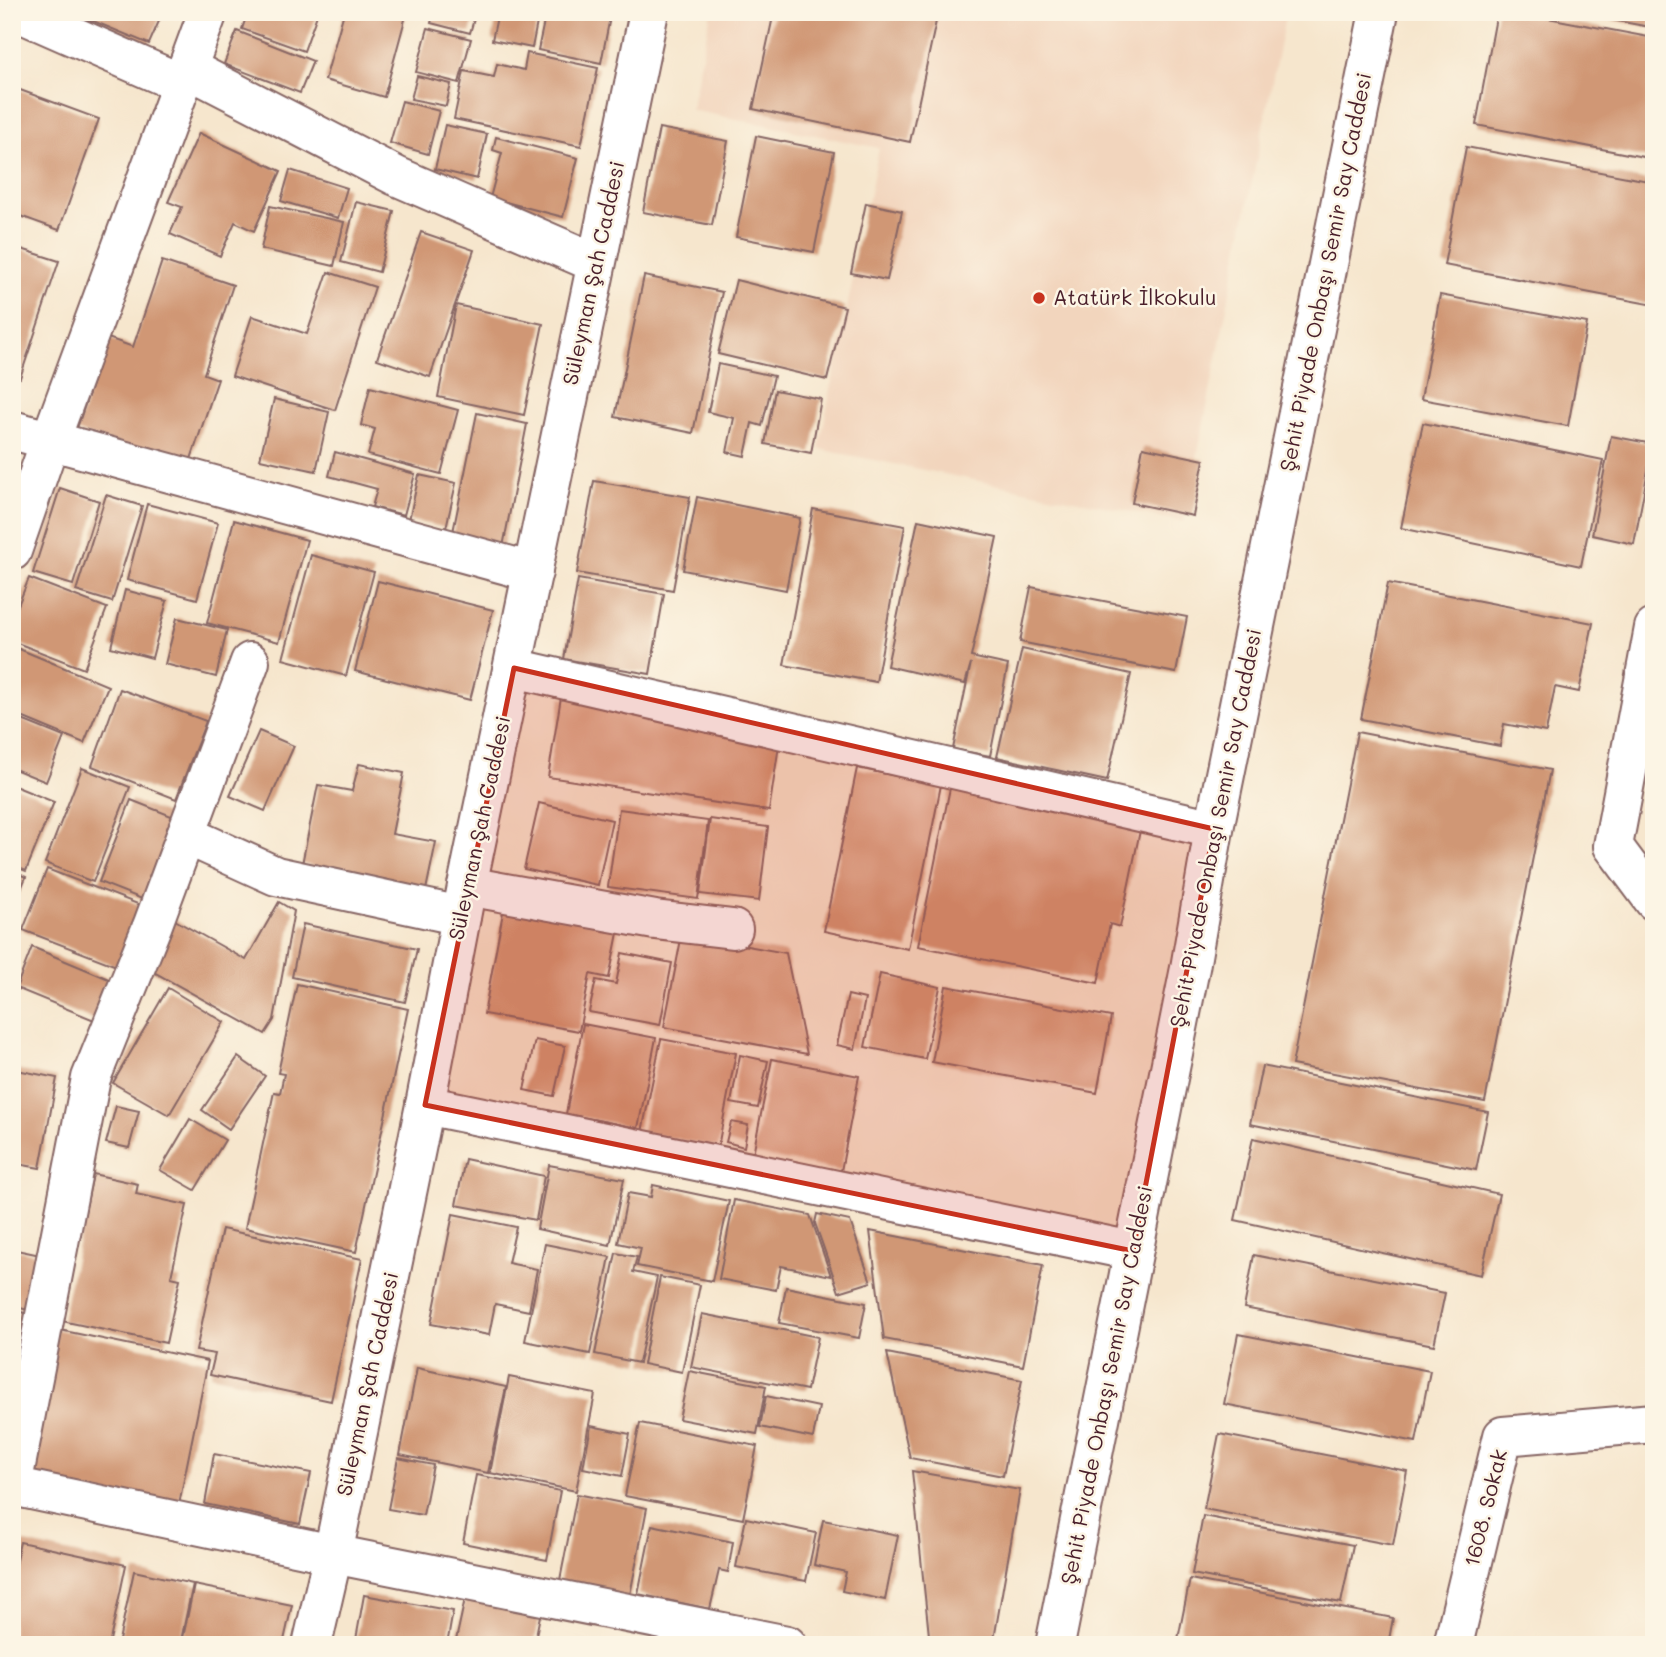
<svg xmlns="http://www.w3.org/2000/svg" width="1666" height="1657" font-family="Mali,sans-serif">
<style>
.built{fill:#f2d5bd}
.building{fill:#d09775}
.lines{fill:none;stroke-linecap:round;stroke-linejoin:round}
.minor-casing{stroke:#866564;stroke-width:42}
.minor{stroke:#fff;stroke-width:38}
.marked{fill:#c8321e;fill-opacity:0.2;stroke:#c8321e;stroke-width:5;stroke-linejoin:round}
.poi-dot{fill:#c8321e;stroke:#fcf5e5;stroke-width:2.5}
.labels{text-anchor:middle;stroke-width:5;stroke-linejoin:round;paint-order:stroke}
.street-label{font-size:21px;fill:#4a1f2b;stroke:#fcf5e5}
.poi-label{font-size:21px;fill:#4a1f2b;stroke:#fcf5e5;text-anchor:start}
</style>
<rect width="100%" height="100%" fill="#fcf5e5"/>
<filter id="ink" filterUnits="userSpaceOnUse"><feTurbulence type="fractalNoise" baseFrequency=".0143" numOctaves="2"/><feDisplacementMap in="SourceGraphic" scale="14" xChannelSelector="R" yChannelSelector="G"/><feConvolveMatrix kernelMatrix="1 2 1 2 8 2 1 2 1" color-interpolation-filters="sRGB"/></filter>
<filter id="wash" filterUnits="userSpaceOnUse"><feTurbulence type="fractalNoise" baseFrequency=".00686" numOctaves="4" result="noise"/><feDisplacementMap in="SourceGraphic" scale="28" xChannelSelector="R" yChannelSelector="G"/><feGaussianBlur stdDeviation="1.57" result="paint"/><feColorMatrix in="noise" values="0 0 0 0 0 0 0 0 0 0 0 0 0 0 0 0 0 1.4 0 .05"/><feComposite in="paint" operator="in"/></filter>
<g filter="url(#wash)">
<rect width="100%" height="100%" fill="#f6e6cd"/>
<polygon class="built" points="711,12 1286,12 1184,522 819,449 879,148 691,110"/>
<g id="blocks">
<g class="building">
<polygon points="83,12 163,12 149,44 81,16"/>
<polygon points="248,12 318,12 304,51 242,29"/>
<polygon points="344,12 407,12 384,97 325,80"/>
<polygon points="434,12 476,12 470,33 431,23"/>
<polygon points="498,12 539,12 532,48 492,40"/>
<polygon points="546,12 611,12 601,63 538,50"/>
<polygon points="774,12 938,12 910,142 753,109"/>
<polygon points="1497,12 1516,12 1654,38 1654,159 1476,125"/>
<polygon points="1580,12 1653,12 1650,27 1580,14"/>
<polygon points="428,28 471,39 459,83 416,72"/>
<polygon points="237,31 313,61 300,93 224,64"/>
<polygon points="527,53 598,68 581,146 454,119 464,71 494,77 497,64 524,70"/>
<polygon points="417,76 451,84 446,106 411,99"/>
<polygon points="12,87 99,119 59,230 12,213"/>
<polygon points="402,101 439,111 428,154 390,143"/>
<polygon points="445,125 487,134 477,179 435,169"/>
<polygon points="659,128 728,141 712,225 643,212"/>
<polygon points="199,133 281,171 254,231 235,222 220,256 170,234 182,207 168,202"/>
<polygon points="756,136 834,152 814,252 736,237"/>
<polygon points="496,137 578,158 563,217 490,198 502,153 493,150"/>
<polygon points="1466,147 1654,182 1654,305 1444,265"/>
<polygon points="290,170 347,188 338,218 281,201"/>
<polygon points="356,202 394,211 379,272 341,262"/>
<polygon points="866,203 902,211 887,280 851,273"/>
<polygon points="270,206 344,222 334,266 261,249"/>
<polygon points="421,232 474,250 430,377 377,359"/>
<polygon points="12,246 59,261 20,378 12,375"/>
<polygon points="162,261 233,285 204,374 218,379 188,468 76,431 108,338 133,347"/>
<polygon points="328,272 375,287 335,410 232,376 252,316 307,334"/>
<polygon points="644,276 722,292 693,433 615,417"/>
<polygon points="736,280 845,307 827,380 718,354"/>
<polygon points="1440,295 1587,323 1568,426 1421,399"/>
<polygon points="456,305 543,324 524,415 438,397"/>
<polygon points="718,364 774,376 762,426 752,423 745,456 727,452 734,418 708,412"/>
<polygon points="370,387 458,410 441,474 368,455 375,429 361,425"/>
<polygon points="775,390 821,399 811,453 765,444"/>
<polygon points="274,399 329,412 316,471 260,459"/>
<polygon points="477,413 527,424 503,547 452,537"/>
<polygon points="1423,423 1603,460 1581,566 1401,528"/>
<polygon points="1611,436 1653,444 1634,544 1592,535"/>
<polygon points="1143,447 1204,460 1193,516 1132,503"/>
<polygon points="335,452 415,474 404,515 372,507 377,489 329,476"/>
<polygon points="419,475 456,483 446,528 409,520"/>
<polygon points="594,481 690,497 673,590 577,573"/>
<polygon points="60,488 99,501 73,585 33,573"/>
<polygon points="106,495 142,506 112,602 76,591"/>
<polygon points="697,497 800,518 786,590 683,570"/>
<polygon points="147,504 218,523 197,599 127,580"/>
<polygon points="813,509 905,526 876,682 784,665"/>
<polygon points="234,520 307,540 279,642 207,623"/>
<polygon points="918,520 997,537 971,657 1008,665 990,756 953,749 971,663 965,684 887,666"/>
<polygon points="311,555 374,572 346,676 283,659"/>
<polygon points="29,578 107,608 84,669 12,641 12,620"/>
<polygon points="578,579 664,594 650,674 564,659"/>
<polygon points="378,581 493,610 470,700 355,671"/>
<polygon points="1388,583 1593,623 1579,692 1555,687 1546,732 1504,724 1500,746 1361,719"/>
<polygon points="1031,587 1187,617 1176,673 1020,642"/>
<polygon points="125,590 167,601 152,658 111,647"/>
<polygon points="177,618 227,630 216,677 165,664"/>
<polygon points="12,646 108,686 84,743 12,713"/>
<polygon points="1022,649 1131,674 1107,781 997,757"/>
<polygon points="120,689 206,721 176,799 92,766"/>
<polygon points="561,697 781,732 769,811 548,777"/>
<polygon points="12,716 64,737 46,782 12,768"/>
<polygon points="259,731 294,746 265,811 230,796"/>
<polygon points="1357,732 1550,770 1485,1102 1292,1065"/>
<polygon points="359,764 404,773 392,834 436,842 426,890 302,864 318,785 352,791"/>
<polygon points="82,768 130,787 93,882 45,863"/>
<polygon points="857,768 941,785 908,949 824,931"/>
<polygon points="951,783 1142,821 1120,927 1110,924 1098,983 918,946"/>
<polygon points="12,785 54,802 26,871 12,865"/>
<polygon points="131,800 179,819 147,901 99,882"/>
<polygon points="539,803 612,820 598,885 524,869"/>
<polygon points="619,809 708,821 698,899 608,887"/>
<polygon points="710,819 768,827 759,901 700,894"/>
<polygon points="47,869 143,906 119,967 23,930"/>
<polygon points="12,871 26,877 12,910"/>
<polygon points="279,902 294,911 274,1020 265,1034 145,967 173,919 246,960"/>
<polygon points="504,907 619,928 609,978 590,974 579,1031 484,1014"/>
<polygon points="12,924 20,927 12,945"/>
<polygon points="303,924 417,949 405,1002 292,977"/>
<polygon points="682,934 786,953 807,1054 664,1027"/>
<polygon points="32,947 116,982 99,1022 16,988"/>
<polygon points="622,953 672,963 660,1025 589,1012 596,980 616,984"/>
<polygon points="880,974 940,987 925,1059 865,1047"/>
<polygon points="297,984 408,1009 356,1252 245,1228 274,1092 280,1093 284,1074 278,1073"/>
<polygon points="946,986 1111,1017 1097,1093 932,1062"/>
<polygon points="168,988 224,1022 169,1115 113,1083"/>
<polygon points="848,995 865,999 855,1049 837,1045"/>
<polygon points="583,1024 656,1038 638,1128 566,1114"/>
<polygon points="661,1039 736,1053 718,1147 642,1132"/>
<polygon points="535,1040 565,1046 554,1096 524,1090"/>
<polygon points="740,1055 768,1061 758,1108 731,1103"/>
<polygon points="238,1057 265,1076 229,1129 202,1110"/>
<polygon points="772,1059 859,1076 841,1171 753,1154"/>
<polygon points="1262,1066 1488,1112 1476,1170 1250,1124"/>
<polygon points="12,1069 57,1078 40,1168 12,1163"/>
<polygon points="116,1106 139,1111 129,1148 106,1143"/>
<polygon points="190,1119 225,1140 195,1190 160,1170"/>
<polygon points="731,1122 748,1125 744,1147 726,1142"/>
<polygon points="1253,1138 1499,1194 1481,1275 1235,1220"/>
<polygon points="465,1159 544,1176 536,1220 456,1205"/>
<polygon points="549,1165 624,1179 610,1245 537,1229"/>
<polygon points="93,1174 138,1184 136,1194 187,1205 171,1277 180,1279 166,1343 62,1321"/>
<polygon points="653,1185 729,1201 712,1281 637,1266 641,1248 618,1243 628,1193 651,1197"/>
<polygon points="734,1200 810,1215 831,1276 781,1266 776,1290 719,1279"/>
<polygon points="453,1214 516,1227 508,1263 537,1269 529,1311 495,1304 489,1335 431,1324"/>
<polygon points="817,1214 850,1221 871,1282 839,1292 815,1223"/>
<polygon points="222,1229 362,1259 331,1401 210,1375 215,1354 196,1351"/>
<polygon points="870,1231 1043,1265 1023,1366 884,1339"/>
<polygon points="545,1244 610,1257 590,1354 525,1341"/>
<polygon points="12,1249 45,1256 32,1311 12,1306"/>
<polygon points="616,1253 637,1257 633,1272 657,1277 639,1363 595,1354"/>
<polygon points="1254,1255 1445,1293 1434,1345 1244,1308"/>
<polygon points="660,1277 700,1285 682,1372 643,1364"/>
<polygon points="786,1287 866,1303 859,1338 779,1323"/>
<polygon points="12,1310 30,1314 12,1388"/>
<polygon points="702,1314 818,1337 807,1390 691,1367"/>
<polygon points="55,1329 208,1361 178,1509 25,1478"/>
<polygon points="1238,1334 1430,1371 1416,1442 1224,1404"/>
<polygon points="887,1353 1022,1380 1003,1476 910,1458"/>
<polygon points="417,1368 506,1387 488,1473 400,1455"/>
<polygon points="689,1371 766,1386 757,1434 679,1419"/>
<polygon points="509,1377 595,1394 576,1491 490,1473"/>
<polygon points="766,1396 819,1407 813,1438 760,1427"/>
<polygon points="640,1423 757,1446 743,1519 625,1496"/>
<polygon points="591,1426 630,1434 622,1476 583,1468"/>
<polygon points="1219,1434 1407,1471 1393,1545 1204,1509"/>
<polygon points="214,1454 311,1473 300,1524 205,1504"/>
<polygon points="398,1458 433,1465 423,1515 388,1509"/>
<polygon points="912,1471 1020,1490 993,1645 930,1645"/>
<polygon points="476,1475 560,1491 547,1560 463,1543"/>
<polygon points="577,1494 647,1508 629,1600 559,1585"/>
<polygon points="1203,1516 1353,1545 1341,1603 1192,1574"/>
<polygon points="746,1518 816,1533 806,1581 736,1567"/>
<polygon points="823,1520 898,1535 885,1600 842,1591 846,1572 814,1565"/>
<polygon points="652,1525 733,1542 728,1572 719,1570 710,1609 638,1594"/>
<polygon points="20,1542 126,1565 109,1645 12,1645 12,1579"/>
<polygon points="134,1571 193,1584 180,1645 118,1645"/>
<polygon points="1190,1579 1393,1618 1388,1645 1177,1644"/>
<polygon points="194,1585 292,1605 283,1645 215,1645 183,1638"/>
<polygon points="466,1594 541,1611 534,1645 455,1645"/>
<polygon points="364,1595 453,1611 447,1645 355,1645"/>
</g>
</g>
</g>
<g filter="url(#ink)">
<use href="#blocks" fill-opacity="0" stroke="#866564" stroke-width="2"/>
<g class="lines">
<defs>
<g id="minor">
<polyline points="18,12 182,84"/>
<polyline points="187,68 396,176 596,263"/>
<polyline points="12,430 533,572"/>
<polyline points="12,551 50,441 208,12"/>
<polyline points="1654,628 1613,846 1654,901"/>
<polyline points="514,668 1214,829"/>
<polyline points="186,835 276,876 461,916"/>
<polyline points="467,886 655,920 733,929"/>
<polyline points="425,1105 1133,1251"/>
<polyline points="12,1486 91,1078 153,924 250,662"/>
<polyline points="12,1486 333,1554 787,1645"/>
<polyline points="312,1645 333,1554 425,1105 467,886 649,12"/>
<polyline points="1055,1645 1190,968 1214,829 1379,12"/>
<polyline points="1453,1645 1503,1436 1654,1423"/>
</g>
</defs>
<use href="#minor" class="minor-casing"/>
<use href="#minor" class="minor"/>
</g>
</g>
<path class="marked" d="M 514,668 L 1214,829 L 1133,1251 L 425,1105 Z"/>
<circle class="poi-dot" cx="1039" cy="298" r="7"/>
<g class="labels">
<g class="street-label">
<text transform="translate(1326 272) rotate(-79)" y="7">Şehit Piyade Onbaşı Semir Say Caddesi</text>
<text transform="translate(594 273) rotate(-78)" y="7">Süleyman Şah Caddesi</text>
<text transform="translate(480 828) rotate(-78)" y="7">Süleyman Şah Caddesi</text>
<text transform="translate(1216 828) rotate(-79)" y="7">Şehit Piyade Onbaşı Semir Say Caddesi</text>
<text transform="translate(368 1384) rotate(-78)" y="7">Süleyman Şah Caddesi</text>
<text transform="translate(1107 1385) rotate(-79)" y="7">Şehit Piyade Onbaşı Semir Say Caddesi</text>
<text transform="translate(1486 1508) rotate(-76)" y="7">1608. Sokak</text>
</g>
<g class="poi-label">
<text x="1053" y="305">Atatürk İlkokulu</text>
</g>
</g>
<rect width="1666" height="1657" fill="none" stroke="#fcf5e5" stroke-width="42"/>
</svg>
